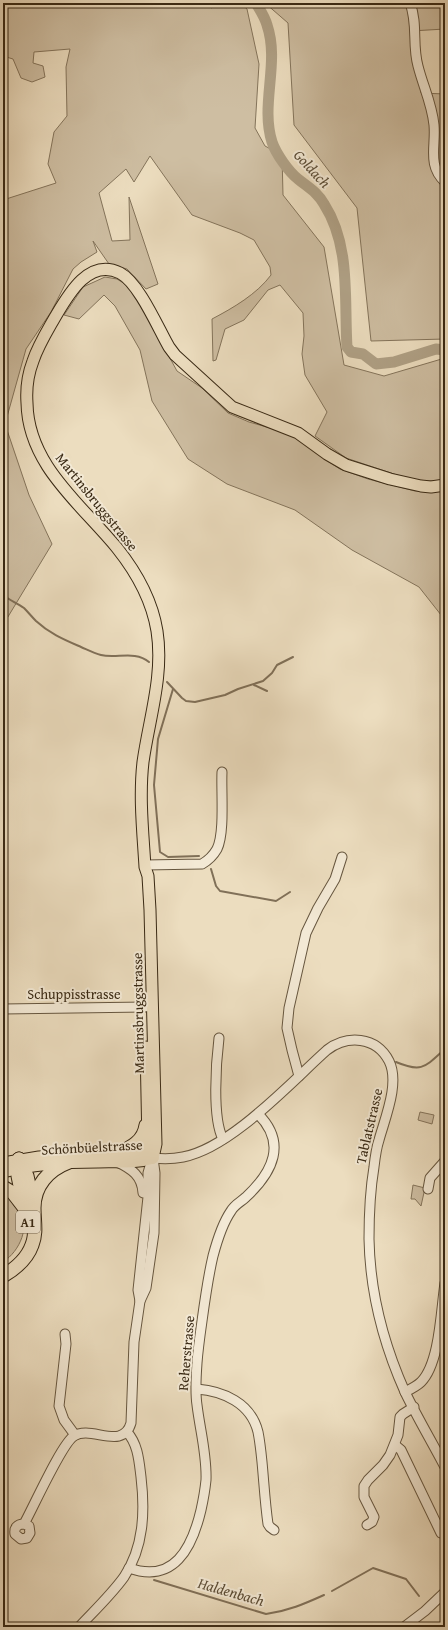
<svg xmlns="http://www.w3.org/2000/svg" width="448" height="1630" font-family="'Gentium Book Plus',serif">
<style>
.green{fill:#cebea2;stroke:#84745b}
.lines{fill:none;stroke-linecap:round;stroke-linejoin:round}
.stream{stroke:#807058;stroke-width:2}
.river{stroke:#afa085;stroke-width:11}
.minor-casing{stroke:#66563f;stroke-width:11}
.major-casing{stroke:#392914;stroke-width:13}
.highway-casing{stroke:#392914;stroke-width:15}
.minor{stroke:#f3e9d5;stroke-width:9}
.major{stroke:#ecddbf;stroke-width:11}
.highway{stroke:#ecddbf;stroke-width:13}
.labels{text-anchor:middle;stroke-width:4;stroke-linejoin:round;paint-order:stroke}
.shield{fill:#f3e9d5;stroke:#71634e;stroke-width:1}
.shield-label{font-size:13px;font-weight:bold;fill:#392914}
.street-label{font-size:14px;fill:#392914;stroke:#f3e9d5}
.water-label{font-size:15px;font-style:italic;fill:#5c4d36;stroke:#f3e9d5}
</style>
<rect width="100%" height="100%" fill="#ecddbf"/>
<filter id="stains"><feTurbulence type="fractalNoise" baseFrequency=".005" numOctaves="4"/><feColorMatrix values="0 0 0 0 .2 0 0 0 0 .09 0 0 0 0 .02 0 0 0 .5 -.17"/></filter>
<radialGradient id="worn" r=".72"><stop offset=".6" stop-color="#630" stop-opacity="0"/><stop offset="1" stop-color="#630" stop-opacity=".3"/></radialGradient>
<g class="green">
<path d="M 3,3 L 206,3 L 211,8 L 225,3 L 240,3 L 247,9 L 259,64 L 255,128 L 265,146 L 282,155 L 283,195 L 324,247 L 344,365 L 384,376 L 445,358 L 445,480 L 439,481 L 415,481 L 346,458 L 315,436 L 327,412 L 305,375 L 302,354 L 304,336 L 303,313 L 280,285 L 268,290 L 244,320 L 225,329 L 216,360 L 213,361 L 212,319 C 233,308 257,294 271,275 L 270,267 L 254,240 L 240,233 L 192,215 L 150,156 L 134,182 L 126,169 L 99,193 L 112,241 L 130,240 L 129,197 L 158,284 L 146,289 L 127,269 L 109,264 L 93,241 L 97,252 L 81,262 L 73,269 L 51,312 L 26,349 L 5,424 L 29,495 L 52,544 L 3,625 L 3,200 L 56,183 L 48,164 L 54,132 L 67,116 L 66,67 L 70,49 L 34,52 L 33,63 L 43,66 L 45,77 L 32,82 L 21,78 L 13,59 L 3,56 Z"/>
<polygon points="265,3 445,3 445,29 411,31 421,93 445,94 445,339 371,341 357,208 294,125 288,23"/>
<polygon points="105,277 117,279 128,286 137,298 177,371 202,388 228,413 249,422 281,431 297,438 326,460 340,469 368,479 415,491 438,491 445,489 445,620 419,587 352,550 295,510 227,484 188,459 152,401 140,350 115,306 104,295 79,319 64,315 83,287"/>
<polygon points="420,1112 434,1115 432,1124 418,1120"/>
<polygon points="413,1185 425,1188 421,1206 415,1199 411,1199"/>
<path d="M 3,1192 C 8,1197 16,1202 19,1207 C 31,1226 20,1251 3,1262 Z"/>
</g>
<g class="lines">
<g class="stream">
<path d="M 3,595 C 9,600 17,603 24,608 C 28,612 32,617 36,621 C 50,634 65,640 81,647 C 88,650 94,653 101,655 C 116,659 135,650 149,662"/>
<polyline points="167,682 182,698 186,701 195,702 225,695 238,689 263,681 272,673 277,665 293,657"/>
<polyline points="254,685 267,691"/>
<polyline points="173,689 158,739 154,785 160,852 168,857 199,856"/>
<polyline points="211,869 216,886 220,891 276,901 290,892"/>
<path d="M 396,1062 C 422,1073 425,1067 445,1049"/>
<path d="M 154,1580 L 266,1614 C 288,1611 304,1604 324,1595"/>
<polyline points="332,1591 373,1568 406,1579 419,1596"/>
</g>
<path class="river" d="M 256,3 C 260,10 265,17 267,25 C 280,63 260,104 272,142 C 276,154 289,172 298,179 C 309,188 317,192 324,204 C 351,246 344,299 347,347 L 351,352 L 363,354 L 376,364 L 394,362 L 436,349 L 445,350"/>
<defs>
<g id="minor">
<path d="M 410,3 C 418,24 412,45 418,66 C 423,86 432,104 434,125 C 436,147 427,165 445,182"/>
<path d="M 145,865 L 202,864 C 209,860 213,856 217,849 C 225,833 221,791 222,772"/>
<polyline points="3,1009 145,1007"/>
<path d="M 219,1038 C 216,1062 212,1118 223,1139"/>
<polyline points="299,1076 292,1050 287,1028 289,1008 306,933 318,908 335,879 342,857"/>
<path d="M 153,1158 C 163,1159 173,1159 183,1157 C 231,1148 290,1083 327,1050 C 347,1035 376,1036 389,1061 C 400,1083 385,1118 379,1140 C 376,1149 375,1158 374,1167 C 370,1191 369,1215 369,1239 C 370,1291 384,1345 405,1392 C 417,1417 432,1442 445,1467"/>
<path d="M 117,1162 C 132,1169 142,1176 143,1193"/>
<polyline points="428,1189 430,1178 445,1161"/>
<polyline points="140,1301 138,1290 148,1197 148,1173 152,1159"/>
<polyline points="65,1334 66,1344 59,1406 64,1420 75,1435"/>
<path d="M 197,1389 C 223,1391 251,1403 258,1432 C 260,1442 261,1452 262,1462 C 264,1483 265,1503 268,1524 L 270,1527 L 274,1530"/>
<path d="M 405,1392 C 411,1389 417,1386 421,1382 C 440,1363 441,1309 445,1283"/>
<polyline points="395,1445 401,1450 441,1533"/>
<path d="M 24,1524 L 29,1526 L 30,1533 L 27,1538 L 21,1539 L 15,1534 C 14,1528 17,1524 24,1524 C 33,1508 62,1443 74,1436 C 91,1425 123,1451 131,1423 L 134,1342 L 140,1301 L 146,1288 L 154,1233 L 155,1173 L 153,1158"/>
<polyline points="367,1525 372,1522 374,1517 364,1497 364,1486 368,1480 383,1465 390,1455 398,1435 400,1417 403,1414 414,1407"/>
<path d="M 129,1568 C 174,1584 192,1548 201,1510 C 203,1501 205,1490 206,1480 C 207,1455 200,1430 197,1405 C 195,1392 196,1377 197,1363 C 198,1349 200,1335 202,1321 C 205,1299 208,1277 213,1256 C 217,1241 222,1224 231,1211 C 235,1204 241,1202 246,1197 C 273,1172 287,1143 258,1114"/>
<path d="M 79,1627 C 94,1611 111,1595 124,1577 C 144,1547 145,1511 141,1477 C 139,1461 138,1444 127,1432"/>
<polyline points="404,1627 425,1611 445,1592"/>
</g>
<g id="major">
<polyline points="146,1047 148,1144 152,1157"/>
<path d="M 118,1152 C 131,1147 143,1140 145,1125"/>
<path d="M 153,1158 L 156,1144 L 150,910 L 148,876 L 145,867 C 143,833 139,797 143,762 C 149,719 164,675 157,631 C 152,600 137,573 117,548 C 81,504 28,465 27,403 C 26,389 28,374 33,361 C 38,346 46,333 54,319 C 67,297 88,257 120,273 C 139,283 158,328 169,347 L 175,355 L 232,407 L 298,433 L 327,454 L 346,465 L 390,479 L 421,486 L 431,487 L 445,485"/>
<polyline points="3,1163 39,1157 77,1154 139,1153 153,1158"/>
<path d="M 3,1172 C 34,1164 66,1162 98,1162 C 117,1161 135,1164 153,1158"/>
</g>
<g id="highway">
<polyline points="19,1159 18,1176 28,1225"/>
<polyline points="19,1159 27,1176 33,1203"/>
<polyline points="3,1187 13,1193 23,1206"/>
<path d="M 3,1276 C 15,1269 27,1259 32,1245 C 37,1233 34,1221 34,1208 C 34,1186 48,1170 69,1162"/>
</g>
</defs>
<use href="#minor" class="minor-casing"/>
<use href="#major" class="major-casing"/>
<use href="#highway" class="highway-casing"/>
<use href="#minor" class="minor"/>
<use href="#major" class="major"/>
<use href="#highway" class="highway"/>
</g>
<g class="labels">
<rect class="shield" x="16" y="1211" width="24" height="22" rx="3"/>
<g class="shield-label">
<text x="28" y="1227">A1</text>
</g>
<g class="street-label">
<text transform="translate(97 502) rotate(51)" y="5">Martinsbruggstrasse</text>
<text x="74" y="999">Schuppisstrasse</text>
<text transform="translate(138 1013) rotate(-91)" y="5">Martinsbruggstrasse</text>
<text transform="translate(369 1126) rotate(-77)" y="5">Tablatstrasse</text>
<text transform="translate(92 1147) rotate(-3)" y="5">Schönbüelstrasse</text>
<text transform="translate(186 1353) rotate(-85)" y="5">Reherstrasse</text>
</g>
<g class="water-label">
<text transform="translate(312 169) rotate(47)" y="5">Goldach</text>
<text transform="translate(231 1592) rotate(16)" y="5">Haldenbach</text>
</g>
</g>
<rect width="448" height="1630" fill="none" stroke="#ecddbf" stroke-width="16"/>
<rect x="4" y="4" width="440" height="1622" fill="none" stroke="#392914" stroke-width="2"/>
<rect x="8" y="8" width="432" height="1614" fill="none" stroke="#392914"/>
<rect width="100%" height="100%" filter="url(#stains)"/>
<rect width="100%" height="100%" fill="url(#worn)"/>
</svg>
